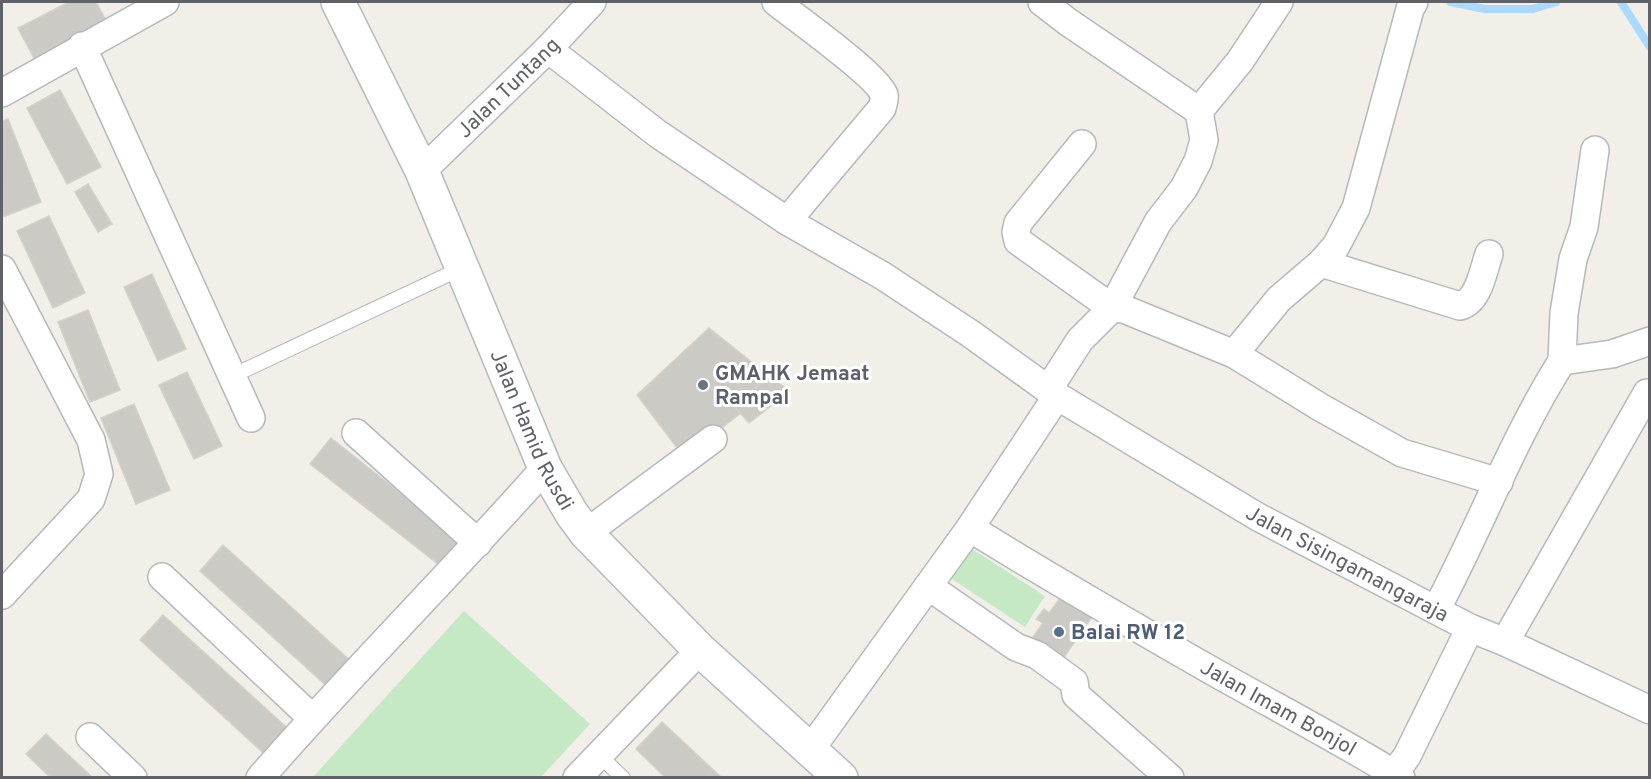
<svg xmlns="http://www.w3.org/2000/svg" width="1651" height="779" font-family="Overpass,sans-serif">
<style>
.green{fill:#c5e8c5}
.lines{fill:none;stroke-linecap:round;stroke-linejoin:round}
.stream{stroke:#aadaff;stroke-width:8}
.building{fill:#cccac5;stroke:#d6d1c6;stroke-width:1.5}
.lane-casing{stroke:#b5b8bc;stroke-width:16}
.street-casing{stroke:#b5b8bc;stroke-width:30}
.secondary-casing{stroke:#b6babf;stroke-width:36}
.lane{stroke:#fff;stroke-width:14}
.street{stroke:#fff;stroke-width:27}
.secondary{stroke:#fff;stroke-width:33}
.worship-dot{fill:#6b7280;stroke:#fff;stroke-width:2}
.service-dot{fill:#5c6f8a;stroke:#fff;stroke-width:2}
.labels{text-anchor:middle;stroke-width:6;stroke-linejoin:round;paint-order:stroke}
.street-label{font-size:21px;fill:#5f6368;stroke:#fff}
.worship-label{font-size:21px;font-weight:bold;fill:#5b616d;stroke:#fff;text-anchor:start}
.service-label{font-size:21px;font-weight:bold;fill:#4e5e75;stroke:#fff;text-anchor:start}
</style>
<rect width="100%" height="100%" fill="#f1efe8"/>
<g class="green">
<polygon points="972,549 1045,596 1025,627 952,579"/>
<polygon points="464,611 590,724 541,777 313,777"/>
</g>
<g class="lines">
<g class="stream">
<polyline points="1450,2 1485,9 1533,9 1556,2"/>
<polyline points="1621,2 1650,47"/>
</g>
</g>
<g class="building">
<polygon points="69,2 96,2 107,22 35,60 18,28"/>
<polygon points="60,90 101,167 67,184 27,108"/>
<polygon points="8,119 41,202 3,217 2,121"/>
<polygon points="88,184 112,224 98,232 75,192"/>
<polygon points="49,216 85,293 53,308 17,231"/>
<polygon points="152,274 186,349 158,361 124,287"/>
<polygon points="88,310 120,390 90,402 58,322"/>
<polygon points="709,328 769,376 734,406 741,413 684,457 637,395"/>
<polygon points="187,372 222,446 194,459 159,385"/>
<polygon points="769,376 790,391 749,423 734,406"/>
<polygon points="134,404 170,490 136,504 101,418"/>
<polygon points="331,438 467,546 447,571 310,464"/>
<polygon points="223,545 354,664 331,690 200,571"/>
<polygon points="1064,593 1094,614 1060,663 1030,641 1043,623 1036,619 1044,609 1049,613"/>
<polygon points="163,615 295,735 271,760 140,640"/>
<polygon points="662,722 722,778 666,778 636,749"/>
<polygon points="46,734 93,778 51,778 26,754"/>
</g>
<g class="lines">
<defs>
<g id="lane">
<polyline points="232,376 462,268"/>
<polyline points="599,755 623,778"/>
</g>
<g id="street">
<path d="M 776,2 C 796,18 878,76 884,95 C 885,99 883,104 882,108 L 787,221"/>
<polyline points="1042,2 1068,22 1199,111"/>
<polyline points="82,46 251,418"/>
<path id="s1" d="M 548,49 L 658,134 L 787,221 L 883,276 L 971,334 L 1057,396 L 1258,517 L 1470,628 L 1505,642 L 1650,710"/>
<polyline points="2,93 165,2"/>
<polyline points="1082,144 1018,223 1016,232 1018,241 1112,308 1124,309 1234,354 1279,299 1321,263 1336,246 1356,208 1410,9 1414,2"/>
<path id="s2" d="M 422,171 L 548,49 L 592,2"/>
<path d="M 1321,263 L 1460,306 C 1479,301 1483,271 1489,254"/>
<polyline points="2,269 91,440 99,474 91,499 2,595"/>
<polyline points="1234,354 1320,407 1402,453 1499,482"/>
<polyline points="1562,361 1564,313 1573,259 1584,227 1595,150"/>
<polyline points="1048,390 1080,340 1112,308 1158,222 1184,188 1198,161 1204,140 1199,111 1240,61 1279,2"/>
<polyline points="356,433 478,543"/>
<path id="s3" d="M 970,528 C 1050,578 1132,625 1214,672 C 1276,707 1340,740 1401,778"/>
<polyline points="586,533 713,439"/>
<polyline points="162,577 312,718"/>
<polyline points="928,586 1016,647 1037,655 1074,682 1076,695 1170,778"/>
<path d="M 1436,610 C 1480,528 1512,440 1562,361 L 1612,354 L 1650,341"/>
<polyline points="1505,642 1647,393"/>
<polyline points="90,737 133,778"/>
<polyline points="810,750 970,528 1057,396"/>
<path d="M 260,778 C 352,672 452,573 545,468"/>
<polyline points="577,778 700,650"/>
<polyline points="1391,778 1407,756 1470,628"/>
</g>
<g id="secondary">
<path id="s4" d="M 338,2 L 422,171 L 545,468 L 572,514 L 586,533 L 700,650 L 841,778"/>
</g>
</defs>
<use href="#lane" class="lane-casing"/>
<use href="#street" class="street-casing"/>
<use href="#secondary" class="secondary-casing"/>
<use href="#lane" class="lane"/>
<use href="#street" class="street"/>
<use href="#secondary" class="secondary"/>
</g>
<circle class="worship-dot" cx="703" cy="385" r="6"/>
<circle class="service-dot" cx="1059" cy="632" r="6"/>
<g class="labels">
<g class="street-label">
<text dy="7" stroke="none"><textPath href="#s2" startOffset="120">Jalan Tuntang</textPath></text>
<text dy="7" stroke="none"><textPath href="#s4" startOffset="470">Jalan Hamid Rusdi</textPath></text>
<text dy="7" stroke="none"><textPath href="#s1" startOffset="952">Jalan Sisingamangaraja</textPath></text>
<text dy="7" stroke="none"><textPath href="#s3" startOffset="357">Jalan Imam Bonjol</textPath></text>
</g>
<g class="worship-label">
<text x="715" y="380">GMAHK Jemaat<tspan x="715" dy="24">Rampal</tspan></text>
</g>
<g class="service-label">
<text x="1071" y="639">Balai RW 12</text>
</g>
</g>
<rect width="1651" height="779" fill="none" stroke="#5f6368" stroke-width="6"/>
</svg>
